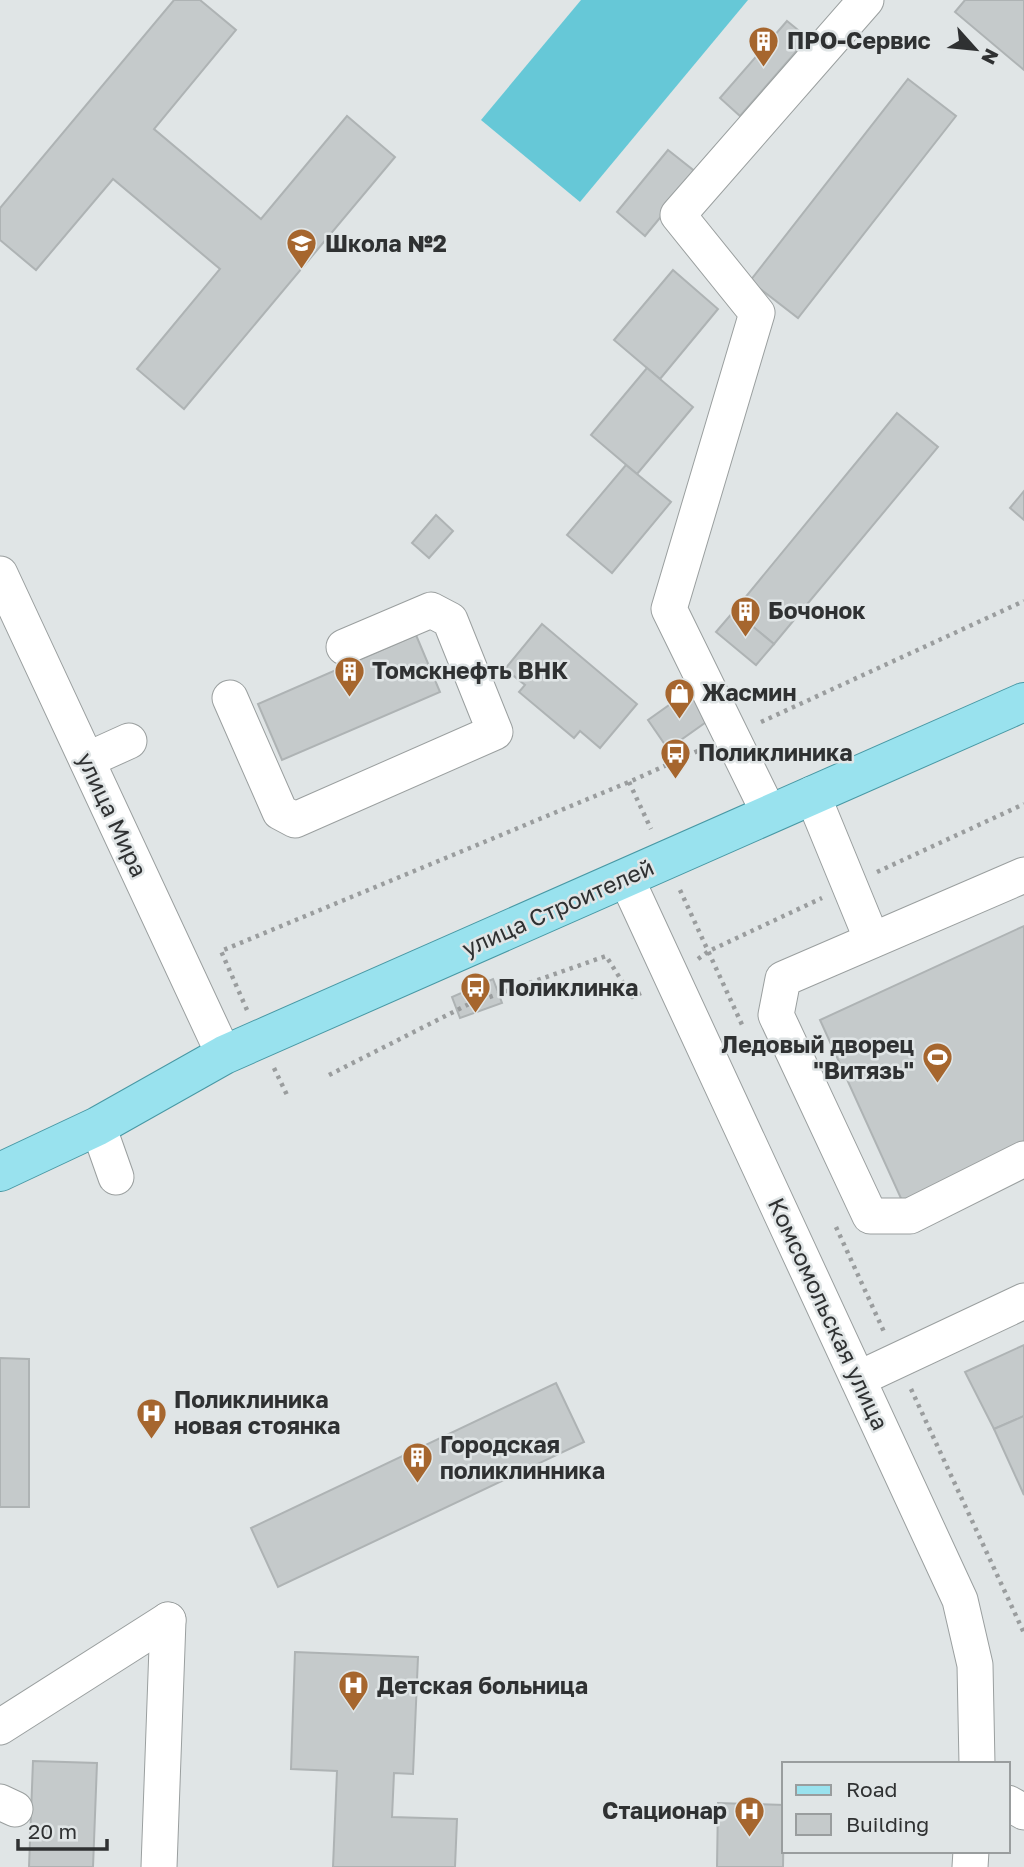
<svg xmlns="http://www.w3.org/2000/svg" width="1024" height="1867" font-family="'Golos Text',sans-serif">
<style>
.garden{fill:#66c8d7}
.building{fill:#c5cacb;stroke:#aeb3b4;stroke-width:2}
.lines{fill:none;stroke-linecap:round;stroke-linejoin:round}
.minor-casing{stroke:#9a9f9f;stroke-width:37}
.major-casing{stroke:#4898a4;stroke-width:40}
.path{stroke:#9a9d9e;stroke-width:4.5;stroke-dasharray:3.5 5;stroke-linecap:butt}
.minor{stroke:#fff;stroke-width:35}
.major{stroke:#99e2ee;stroke-width:38}
.labels{text-anchor:middle;stroke-width:5;stroke-linejoin:round;paint-order:stroke}
.poi-label{font-size:23px;font-weight:bold;fill:#2f3132;stroke:#e0e5e6;text-anchor:start}
.street-label{font-size:23px;fill:#2f3132;stroke:#e0e5e6}
</style>
<rect width="100%" height="100%" fill="#e0e5e6"/>
<polygon class="garden" points="581,0 748,0 580,202 481,120"/>
<g class="building">
<polygon points="174,0 200,0 236,30 154,129 261,219 347,116 395,157 184,409 137,369 220,269 113,179 36,270 0,240 0,208"/>
<polygon points="965,0 1024,0 1024,70 955,12"/>
<polygon points="787,21 808,38 740,116 720,98"/>
<polygon points="908,79 956,116 798,318 750,281"/>
<polygon points="668,150 697,173 645,236 617,212"/>
<polygon points="673,270 718,309 660,379 614,340"/>
<polygon points="647,368 693,407 637,474 591,435"/>
<polygon points="897,413 938,447 774,644 734,611"/>
<polygon points="626,465 671,502 612,573 567,535"/>
<polygon points="1024,491 1024,520 1010,508"/>
<polygon points="436,515 453,531 429,558 412,543"/>
<polygon points="734,611 774,644 756,665 716,632"/>
<polygon points="542,624 637,704 600,748 580,731 574,738 519,692 525,685 505,669"/>
<polygon points="416,635 440,692 282,760 258,704"/>
<polygon points="689,691 709,720 668,749 648,720"/>
<polygon points="1024,926 1024,1150 904,1205 820,1020"/>
<polygon points="493,979 502,1003 460,1018 452,997"/>
<polygon points="1024,1345 1024,1416 994,1429 965,1372"/>
<polygon points="0,1358 29,1359 29,1507 0,1507"/>
<polygon points="556,1383 584,1442 278,1587 251,1528"/>
<polygon points="1024,1416 1024,1495 994,1429"/>
<polygon points="295,1652 418,1657 413,1774 394,1773 392,1817 457,1819 455,1867 333,1867 337,1771 291,1769"/>
<polygon points="33,1761 97,1763 93,1867 29,1867"/>
<polygon points="718,1803 784,1805 783,1867 717,1867"/>
</g>
<g class="lines">
<defs>
<g id="minor">
<polyline points="0,574 224,1055"/>
<polyline points="230,698 280,812 295,820 495,732 450,620 431,610 344,647"/>
<polyline points="87,760 129,741"/>
<polyline points="812,794 872,940"/>
<polyline points="769,813 669,609 757,313 678,215 866,0"/>
<polyline points="1024,875 783,979 776,1015 870,1216 910,1216 1024,1159"/>
<polyline points="626,878 960,1600 975,1665 977,1764"/>
<polyline points="98,1126 116,1177"/>
<polyline points="858,1379 1024,1301"/>
<polyline points="0,1727 168,1620"/>
<polyline points="0,1802 15,1809"/>
<polyline points="1008,1803 1024,1812"/>
<polyline points="159,1867 168,1620"/>
<polyline points="970,1867 971,1851"/>
</g>
<polyline id="major" points="0,1172 98,1126 224,1055 1024,702"/>
</defs>
<use href="#minor" class="minor-casing"/>
<use href="#major" class="major-casing"/>
<g class="path">
<polyline points="761,722 1024,601"/>
<polyline points="629,782 651,829"/>
<polyline points="877,872 1024,804"/>
<polyline points="680,890 744,1029"/>
<polyline points="698,959 709,951 822,898"/>
<polyline points="247,1010 221,951 629,782 702,749"/>
<polyline points="274,1068 287,1095"/>
<polyline points="329,1075 467,1005 606,956 632,997 643,992"/>
<polyline points="836,1227 885,1334"/>
<polyline points="911,1389 1024,1633"/>
</g>
<use href="#minor" class="minor"/>
<use href="#major" class="major"/>
</g>
<defs>
<symbol id="building-pin" viewBox="-11 -11 22 30"><path d="M0 17L-7.5 6A9.5 9.5 0 1 1 7.5 6Z" fill="#a6662e" stroke="#e0e5e6"/><path d="M-4-6H4V6H1V3H-1V6H-4ZM-2.5-4.3h1.7v1.8h-1.7ZM.8-4.3h1.7v1.8H.8ZM-2.5-1h1.7V.8h-1.7ZM.8-1h1.7V.8H.8Z" fill="#fff"/></symbol>
<symbol id="school-pin" viewBox="-11 -11 22 30"><path d="M0 17L-7.5 6A9.5 9.5 0 1 1 7.5 6Z" fill="#a6662e" stroke="#e0e5e6"/><path d="M0-5L7-2L0 1L-7-2ZM-4 1L0 2.5L4 1V4Q0 6-4 4Z" fill="#fff"/></symbol>
<symbol id="shop-pin" viewBox="-11 -11 22 30"><path d="M0 17L-7.5 6A9.5 9.5 0 1 1 7.5 6Z" fill="#a6662e" stroke="#e0e5e6"/><path d="M-5-2.5h2.3a2.7 3.5 0 0 1 5.4 0H5L5.5 6h-11ZM-1.5-2.5h3a1.5 2.3 0 0 0-3 0Z" fill="#fff"/></symbol>
<symbol id="bus-pin" viewBox="-11 -11 22 30"><path d="M0 17L-7.5 6A9.5 9.5 0 1 1 7.5 6Z" fill="#a6662e" stroke="#e0e5e6"/><path d="M-5-6H5V4H4V6H2V4H-2V6H-4V4H-5ZM-3.5-4V0h7V-4ZM-3.5 1.2v1.5H-2V1.2ZM2 1.2v1.5H3.5V1.2Z" fill="#fff"/></symbol>
<symbol id="stadium-pin" viewBox="-11 -11 22 30"><path d="M0 17L-7.5 6A9.5 9.5 0 1 1 7.5 6Z" fill="#a6662e" stroke="#e0e5e6"/><path d="M0-5a6.5 5 0 1 0 0 10a6.5 5 0 1 0 0-10ZM-3.5-1.8h7v3.6h-7Z" fill="#fff"/></symbol>
<symbol id="hospital-pin" viewBox="-11 -11 22 30"><path d="M0 17L-7.5 6A9.5 9.5 0 1 1 7.5 6Z" fill="#a6662e" stroke="#e0e5e6"/><path d="M-5-5h3v3.5h4V-5h3V5h-3V1.5h-4V5h-3Z" fill="#fff"/></symbol>
</defs>
<g fill-rule="evenodd">
<use href="#building-pin" x="746" y="24" width="35" height="47"/>
<use href="#school-pin" x="284" y="226" width="35" height="47"/>
<use href="#building-pin" x="728" y="594" width="35" height="47"/>
<use href="#building-pin" x="332" y="654" width="35" height="47"/>
<use href="#shop-pin" x="662" y="676" width="35" height="47"/>
<use href="#bus-pin" x="658" y="736" width="35" height="47"/>
<use href="#bus-pin" x="458" y="970" width="35" height="47"/>
<use href="#stadium-pin" x="920" y="1040" width="35" height="47"/>
<use href="#hospital-pin" x="134" y="1396" width="35" height="47"/>
<use href="#building-pin" x="400" y="1440" width="35" height="47"/>
<use href="#hospital-pin" x="336" y="1668" width="35" height="47"/>
<use href="#hospital-pin" x="732" y="1794" width="35" height="47"/>
</g>
<g class="labels">
<g class="poi-label">
<text x="787" y="49">ПРО-Сервис</text>
<text x="325" y="252">Школа №2</text>
<text x="768" y="619">Бочонок</text>
<text x="372" y="679">Томскнефть ВНК</text>
<text x="702" y="701">Жасмин</text>
<text x="698" y="761">Поликлиника</text>
<text x="498" y="996">Поликлинка</text>
<text x="914" y="1053" text-anchor="end">Ледовый дворец<tspan x="914" dy="26">"Витязь"</tspan></text>
<text x="174" y="1408">Поликлиника<tspan x="174" dy="26">новая стоянка</tspan></text>
<text x="440" y="1453">Городская<tspan x="440" dy="26">поликлинника</tspan></text>
<text x="377" y="1694">Детская больница</text>
<text x="727" y="1819" text-anchor="end">Стационар</text>
</g>
<g class="street-label">
<text transform="translate(112 815) rotate(65)" y="8">улица Мира</text>
<text transform="translate(558 908) rotate(-24)" y="8">улица Строителей</text>
<text transform="translate(828 1314) rotate(65)" y="8">Комсомольская улица</text>
</g>
</g>
<rect x="782" y="1762" width="228" height="91" fill="#e0e5e6" stroke="#999d9e" stroke-width="2"/>
<rect x="796" y="1785" width="35" height="10" fill="#99e2ee" stroke="#999d9e" stroke-width="2"/>
<text x="846" y="1797" font-size="21" fill="#2f3132">Road</text>
<rect x="796" y="1814" width="35" height="21" fill="#c5cacb" stroke="#999d9e" stroke-width="2"/>
<text x="846" y="1832" font-size="21" fill="#2f3132">Building</text>
<g transform="translate(975 49) rotate(117)" stroke="#e0e5e6" stroke-width="5" paint-order="stroke">
<path d="M0-5L12 26L0 18L-12 26Z" fill="#2f3132"/>
<text y="-10" font-size="19" font-weight="bold" text-anchor="middle" fill="#2f3132">N</text>
</g>
<path d="M18 1839v10h89v-10" fill="none" stroke="#2f3132" stroke-width="3.5"/>
<text x="28" y="1839" font-size="21" fill="#2f3132" stroke="#e0e5e6" stroke-width="5" paint-order="stroke">20 m</text>
</svg>
